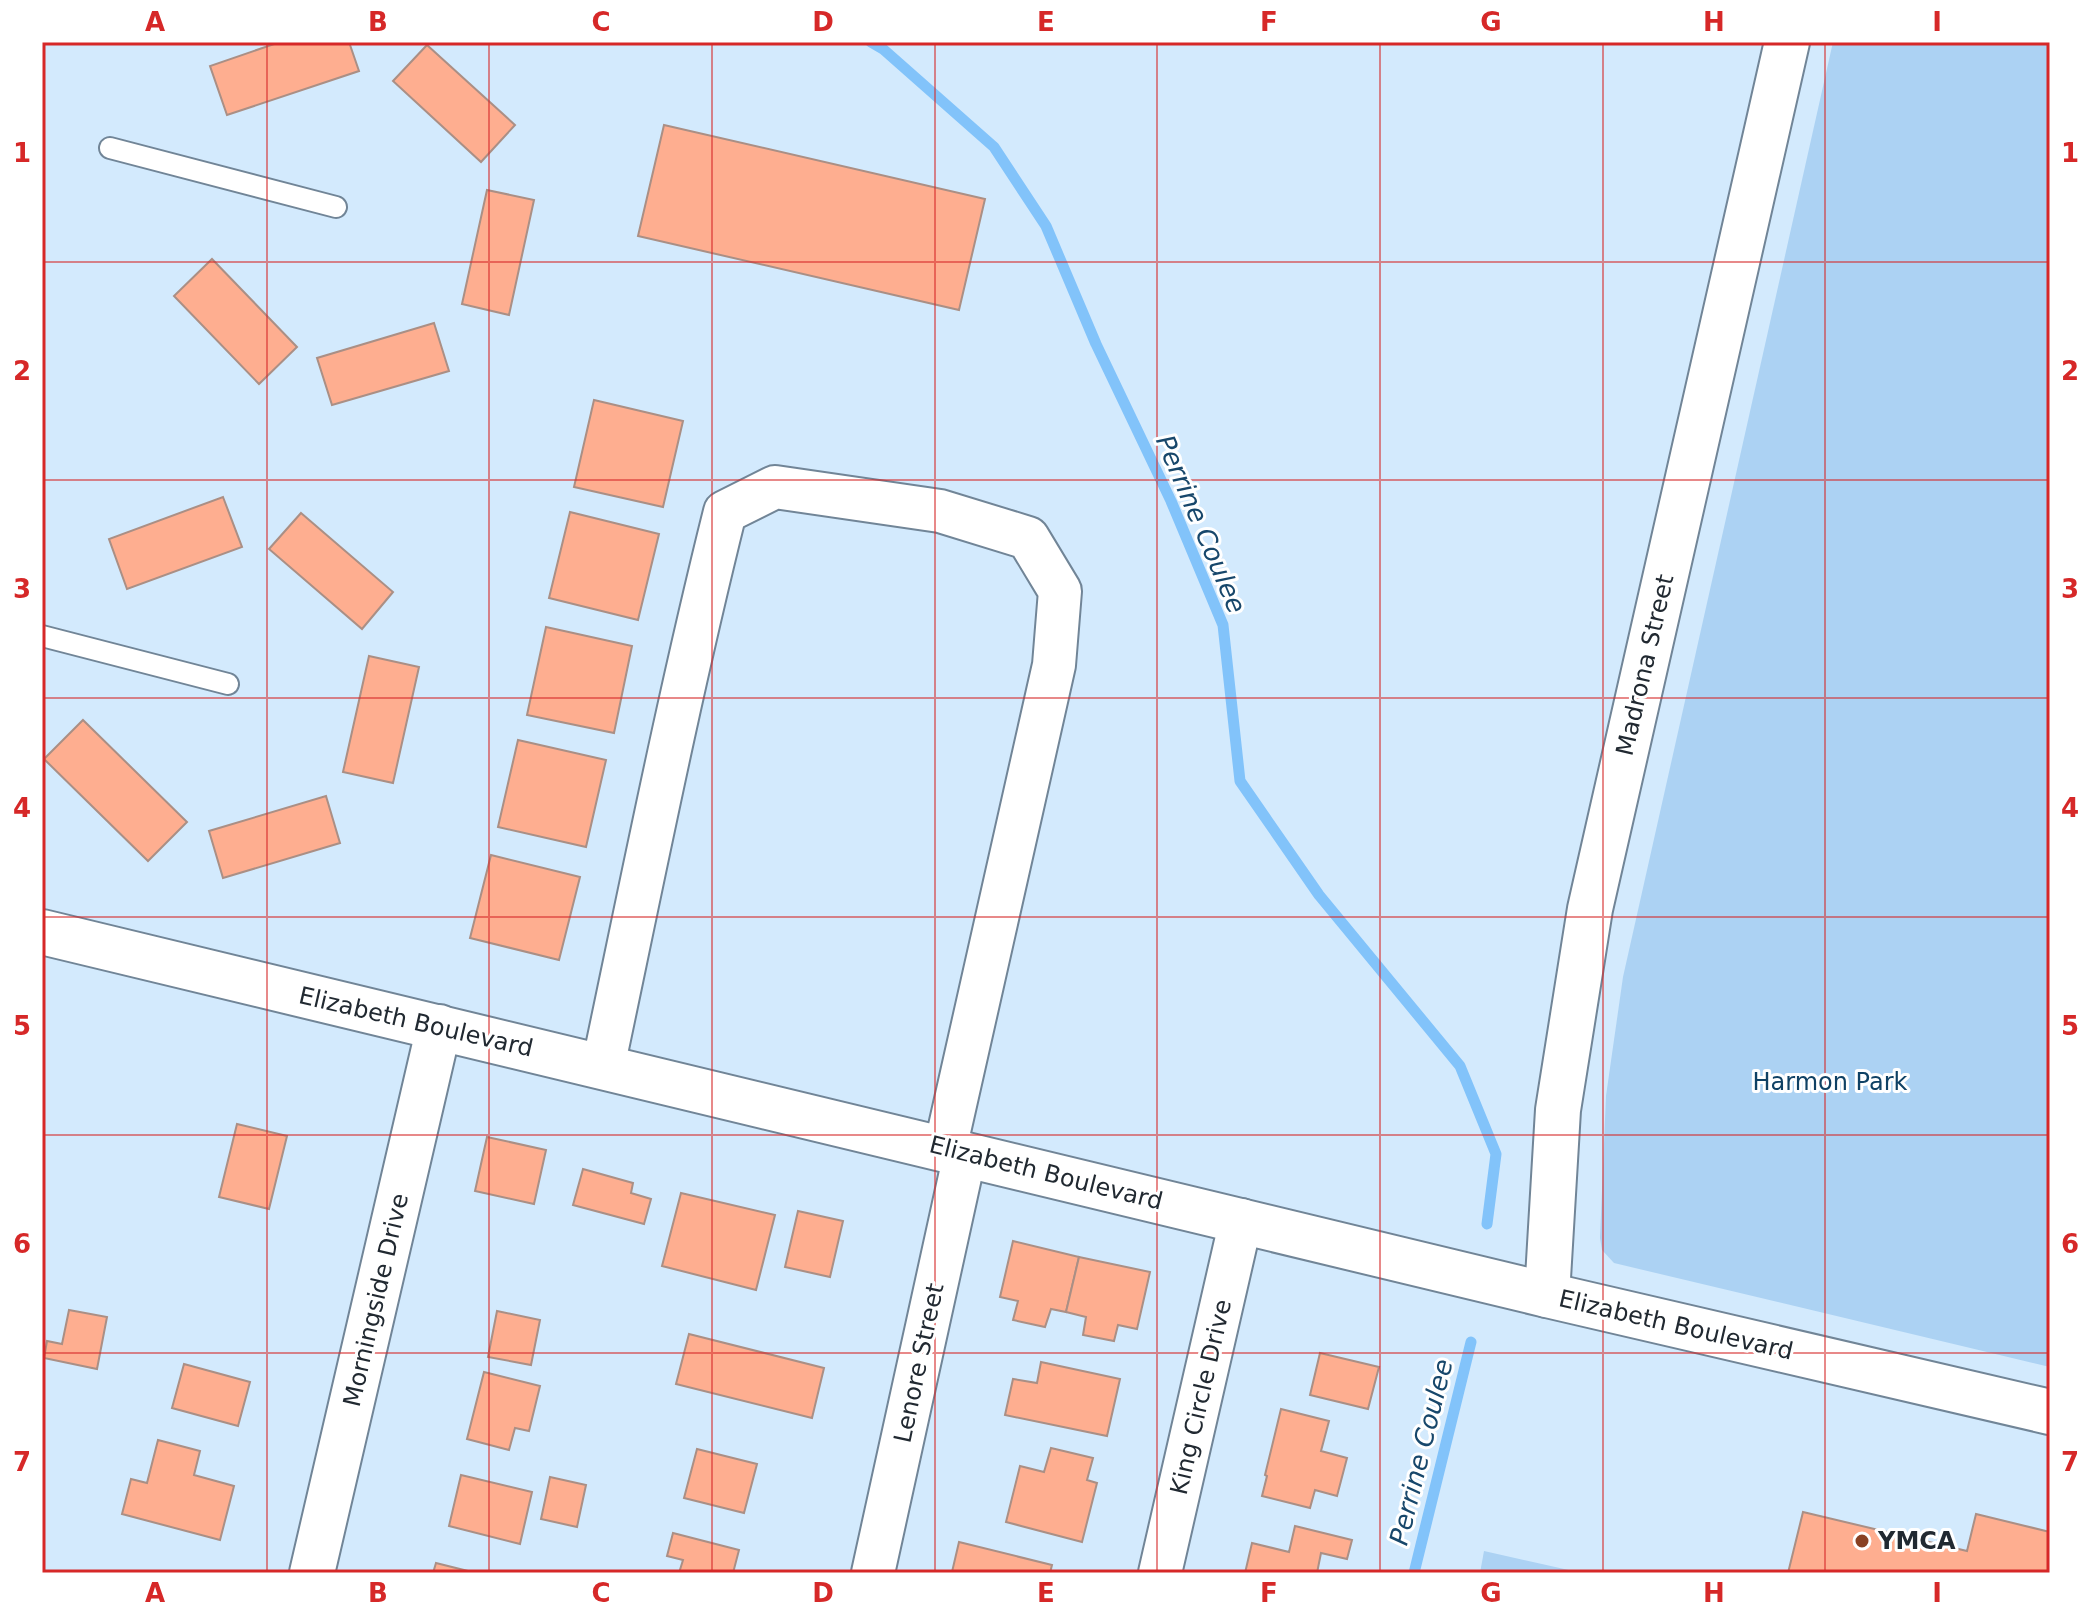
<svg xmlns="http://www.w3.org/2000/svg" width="2092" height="1615" font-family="'DejaVu Sans',sans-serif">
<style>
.green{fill:#acd2f3}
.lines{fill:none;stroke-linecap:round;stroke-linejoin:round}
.stream{stroke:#82c3fa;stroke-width:11}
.building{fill:#feae90;stroke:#aa8f85;stroke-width:2}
.lane-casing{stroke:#718597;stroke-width:24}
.street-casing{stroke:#718597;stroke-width:46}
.secondary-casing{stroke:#718597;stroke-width:48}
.lane{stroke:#fff;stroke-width:20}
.street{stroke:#fff;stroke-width:42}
.secondary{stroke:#fff;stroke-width:44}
.grid{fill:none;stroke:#d62828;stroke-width:2;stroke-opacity:0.55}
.poi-dot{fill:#894123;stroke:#fff;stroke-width:3}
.labels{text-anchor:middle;stroke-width:6;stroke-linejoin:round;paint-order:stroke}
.street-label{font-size:24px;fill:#212931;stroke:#fff}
.park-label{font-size:24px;fill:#0f4164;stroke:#fff}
.poi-label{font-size:24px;font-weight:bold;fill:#212931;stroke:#fff;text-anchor:start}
.water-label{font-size:26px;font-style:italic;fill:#17476b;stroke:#fff}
.neatline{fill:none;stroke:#d62828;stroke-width:3}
.grid-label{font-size:26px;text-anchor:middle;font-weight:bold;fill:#d62828}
</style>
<rect width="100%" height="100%" fill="#d3eafd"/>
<g class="green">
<polygon points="1833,42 2050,42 2050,1367 1614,1263 1602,1250 1600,1238 1606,1096 1623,977"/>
<polygon points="1484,1551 1582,1573 1480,1573"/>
</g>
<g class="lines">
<g class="stream">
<polyline points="871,42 883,49 994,147 1046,226 1096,344 1171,501 1223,625 1240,781 1319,895 1460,1066 1496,1154 1487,1224"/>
<polyline points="1414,1573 1471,1342"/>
</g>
</g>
<g class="building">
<polygon points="280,42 349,42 359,71 227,115 210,66"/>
<polygon points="427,45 515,125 481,162 393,81"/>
<polygon points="664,125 985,199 959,310 638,236"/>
<polygon points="487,190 534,200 509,315 462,304"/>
<polygon points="212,259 297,347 259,384 174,296"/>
<polygon points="434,323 449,371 332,405 317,358"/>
<polygon points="594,400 683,421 663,507 574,487"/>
<polygon points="223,497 242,547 127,589 109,539"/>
<polygon points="570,512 659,534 638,620 549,598"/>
<polygon points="301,513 393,592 362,629 269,549"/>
<polygon points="546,627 632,646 614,733 527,715"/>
<polygon points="369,656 419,667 393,783 343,772"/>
<polygon points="83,720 187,822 148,861 44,759"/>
<polygon points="518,740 606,760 586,847 498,827"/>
<polygon points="326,796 340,843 223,878 209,831"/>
<polygon points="491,855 580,877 559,960 470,938"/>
<polygon points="237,1124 287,1136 269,1209 219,1197"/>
<polygon points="487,1137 546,1150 534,1204 475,1191"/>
<polygon points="583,1169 633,1183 631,1193 651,1199 644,1224 573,1205"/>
<polygon points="681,1193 775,1215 756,1290 662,1266"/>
<polygon points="798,1211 843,1221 830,1277 785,1267"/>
<polygon points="1013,1241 1079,1257 1066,1312 1051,1309 1045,1327 1013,1320 1018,1301 1000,1297"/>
<polygon points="1079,1257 1150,1272 1137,1329 1118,1325 1114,1341 1083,1335 1086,1317 1066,1312"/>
<polygon points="69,1310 107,1317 97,1369 44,1358 47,1341 62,1344"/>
<polygon points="497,1311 540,1320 531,1365 488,1357"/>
<polygon points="689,1334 824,1368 812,1418 676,1384"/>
<polygon points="1320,1353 1379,1367 1368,1409 1310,1395"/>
<polygon points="1041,1362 1120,1379 1107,1436 1005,1415 1013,1379 1037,1383"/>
<polygon points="184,1364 250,1382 238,1426 172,1408"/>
<polygon points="484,1372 540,1386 529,1431 515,1428 509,1450 467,1439"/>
<polygon points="1281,1409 1329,1421 1321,1451 1347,1458 1337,1496 1315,1490 1310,1508 1262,1496 1267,1476 1265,1475"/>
<polygon points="158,1440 200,1451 194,1475 234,1486 220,1540 122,1514 131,1479 147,1483"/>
<polygon points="1051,1448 1093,1458 1087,1480 1097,1483 1082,1542 1006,1522 1020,1466 1044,1472"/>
<polygon points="697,1449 757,1464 744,1513 684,1498"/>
<polygon points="461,1475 532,1492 520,1544 449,1526"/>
<polygon points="550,1477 586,1485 577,1527 541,1519"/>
<polygon points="1803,1512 1967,1551 1976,1514 2050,1532 2050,1573 1788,1573"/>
<polygon points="1295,1526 1352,1540 1347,1559 1321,1553 1317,1573 1245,1573 1252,1543 1289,1552"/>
<polygon points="673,1533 739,1550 733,1573 679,1573 683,1560 667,1556"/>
<polygon points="959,1542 1052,1565 1050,1573 952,1572"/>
<polygon points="436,1563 476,1573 433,1573"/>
</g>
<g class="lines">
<defs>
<g id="lane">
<polyline points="110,148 336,207"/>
<polyline points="42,636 228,684"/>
</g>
<g id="street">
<path d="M 603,1067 C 642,882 679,696 725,512 L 775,487 L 940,511 L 1028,538 L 1060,591 L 1054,665 L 945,1149"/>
<polyline points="873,1573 965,1154"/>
<polyline points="1160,1573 1241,1220"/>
</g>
<g id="secondary">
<polyline points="42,932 1547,1295 2050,1412"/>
<polyline points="1547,1295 1558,1110 1590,909 1787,42"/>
<polyline points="312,1573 439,1027"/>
</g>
</defs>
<use href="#lane" class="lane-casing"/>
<use href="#street" class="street-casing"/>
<use href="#secondary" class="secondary-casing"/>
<use href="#lane" class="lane"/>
<use href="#street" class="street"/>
<use href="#secondary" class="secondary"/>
</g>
<path class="grid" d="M 267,42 L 267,1573M 489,42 L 489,1573M 712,42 L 712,1573M 935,42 L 935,1573M 1157,42 L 1157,1573M 1380,42 L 1380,1573M 1603,42 L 1603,1573M 1825,42 L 1825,1573M 42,262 L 2050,262M 42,480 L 2050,480M 42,698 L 2050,698M 42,917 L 2050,917M 42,1135 L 2050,1135M 42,1353 L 2050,1353"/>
<circle class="poi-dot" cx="1862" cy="1541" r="8"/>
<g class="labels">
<g class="street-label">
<text transform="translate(1645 665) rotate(-77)" y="8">Madrona Street</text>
<text transform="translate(416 1022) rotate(13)" y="8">Elizabeth Boulevard</text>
<text transform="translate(1046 1173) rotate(14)" y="8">Elizabeth Boulevard</text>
<text transform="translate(376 1300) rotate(-77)" y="8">Morningside Drive</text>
<text transform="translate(1676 1325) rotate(13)" y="8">Elizabeth Boulevard</text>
<text transform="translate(919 1363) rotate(-78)" y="8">Lenore Street</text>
<text transform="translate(1201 1397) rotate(-77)" y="8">King Circle Drive</text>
</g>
<g class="park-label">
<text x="1830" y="1090">Harmon Park</text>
</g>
<g class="poi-label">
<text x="1878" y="1549">YMCA</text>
</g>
<g class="water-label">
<text transform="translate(1201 524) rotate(67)" y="9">Perrine Coulee</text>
<text transform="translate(1421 1452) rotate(-76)" y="9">Perrine Coulee</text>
</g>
</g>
<rect width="2092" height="1615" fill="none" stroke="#ffffff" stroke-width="88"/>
<rect x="44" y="44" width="2004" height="1527" class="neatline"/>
<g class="grid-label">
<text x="155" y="31">A</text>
<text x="378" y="31">B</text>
<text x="601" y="31">C</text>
<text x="823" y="31">D</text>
<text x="1046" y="31">E</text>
<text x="1269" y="31">F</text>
<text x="1491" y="31">G</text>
<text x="1714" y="31">H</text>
<text x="1937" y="31">I</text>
<text x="22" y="162">1</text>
<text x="2070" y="162">1</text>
<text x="22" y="380">2</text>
<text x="2070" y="380">2</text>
<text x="22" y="598">3</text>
<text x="2070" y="598">3</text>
<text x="22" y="817">4</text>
<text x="2070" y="817">4</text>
<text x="22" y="1035">5</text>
<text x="2070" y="1035">5</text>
<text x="22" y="1253">6</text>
<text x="2070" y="1253">6</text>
<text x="22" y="1471">7</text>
<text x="2070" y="1471">7</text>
<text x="155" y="1602">A</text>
<text x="378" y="1602">B</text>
<text x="601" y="1602">C</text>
<text x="823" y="1602">D</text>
<text x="1046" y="1602">E</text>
<text x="1269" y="1602">F</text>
<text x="1491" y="1602">G</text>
<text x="1714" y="1602">H</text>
<text x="1937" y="1602">I</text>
</g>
</svg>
